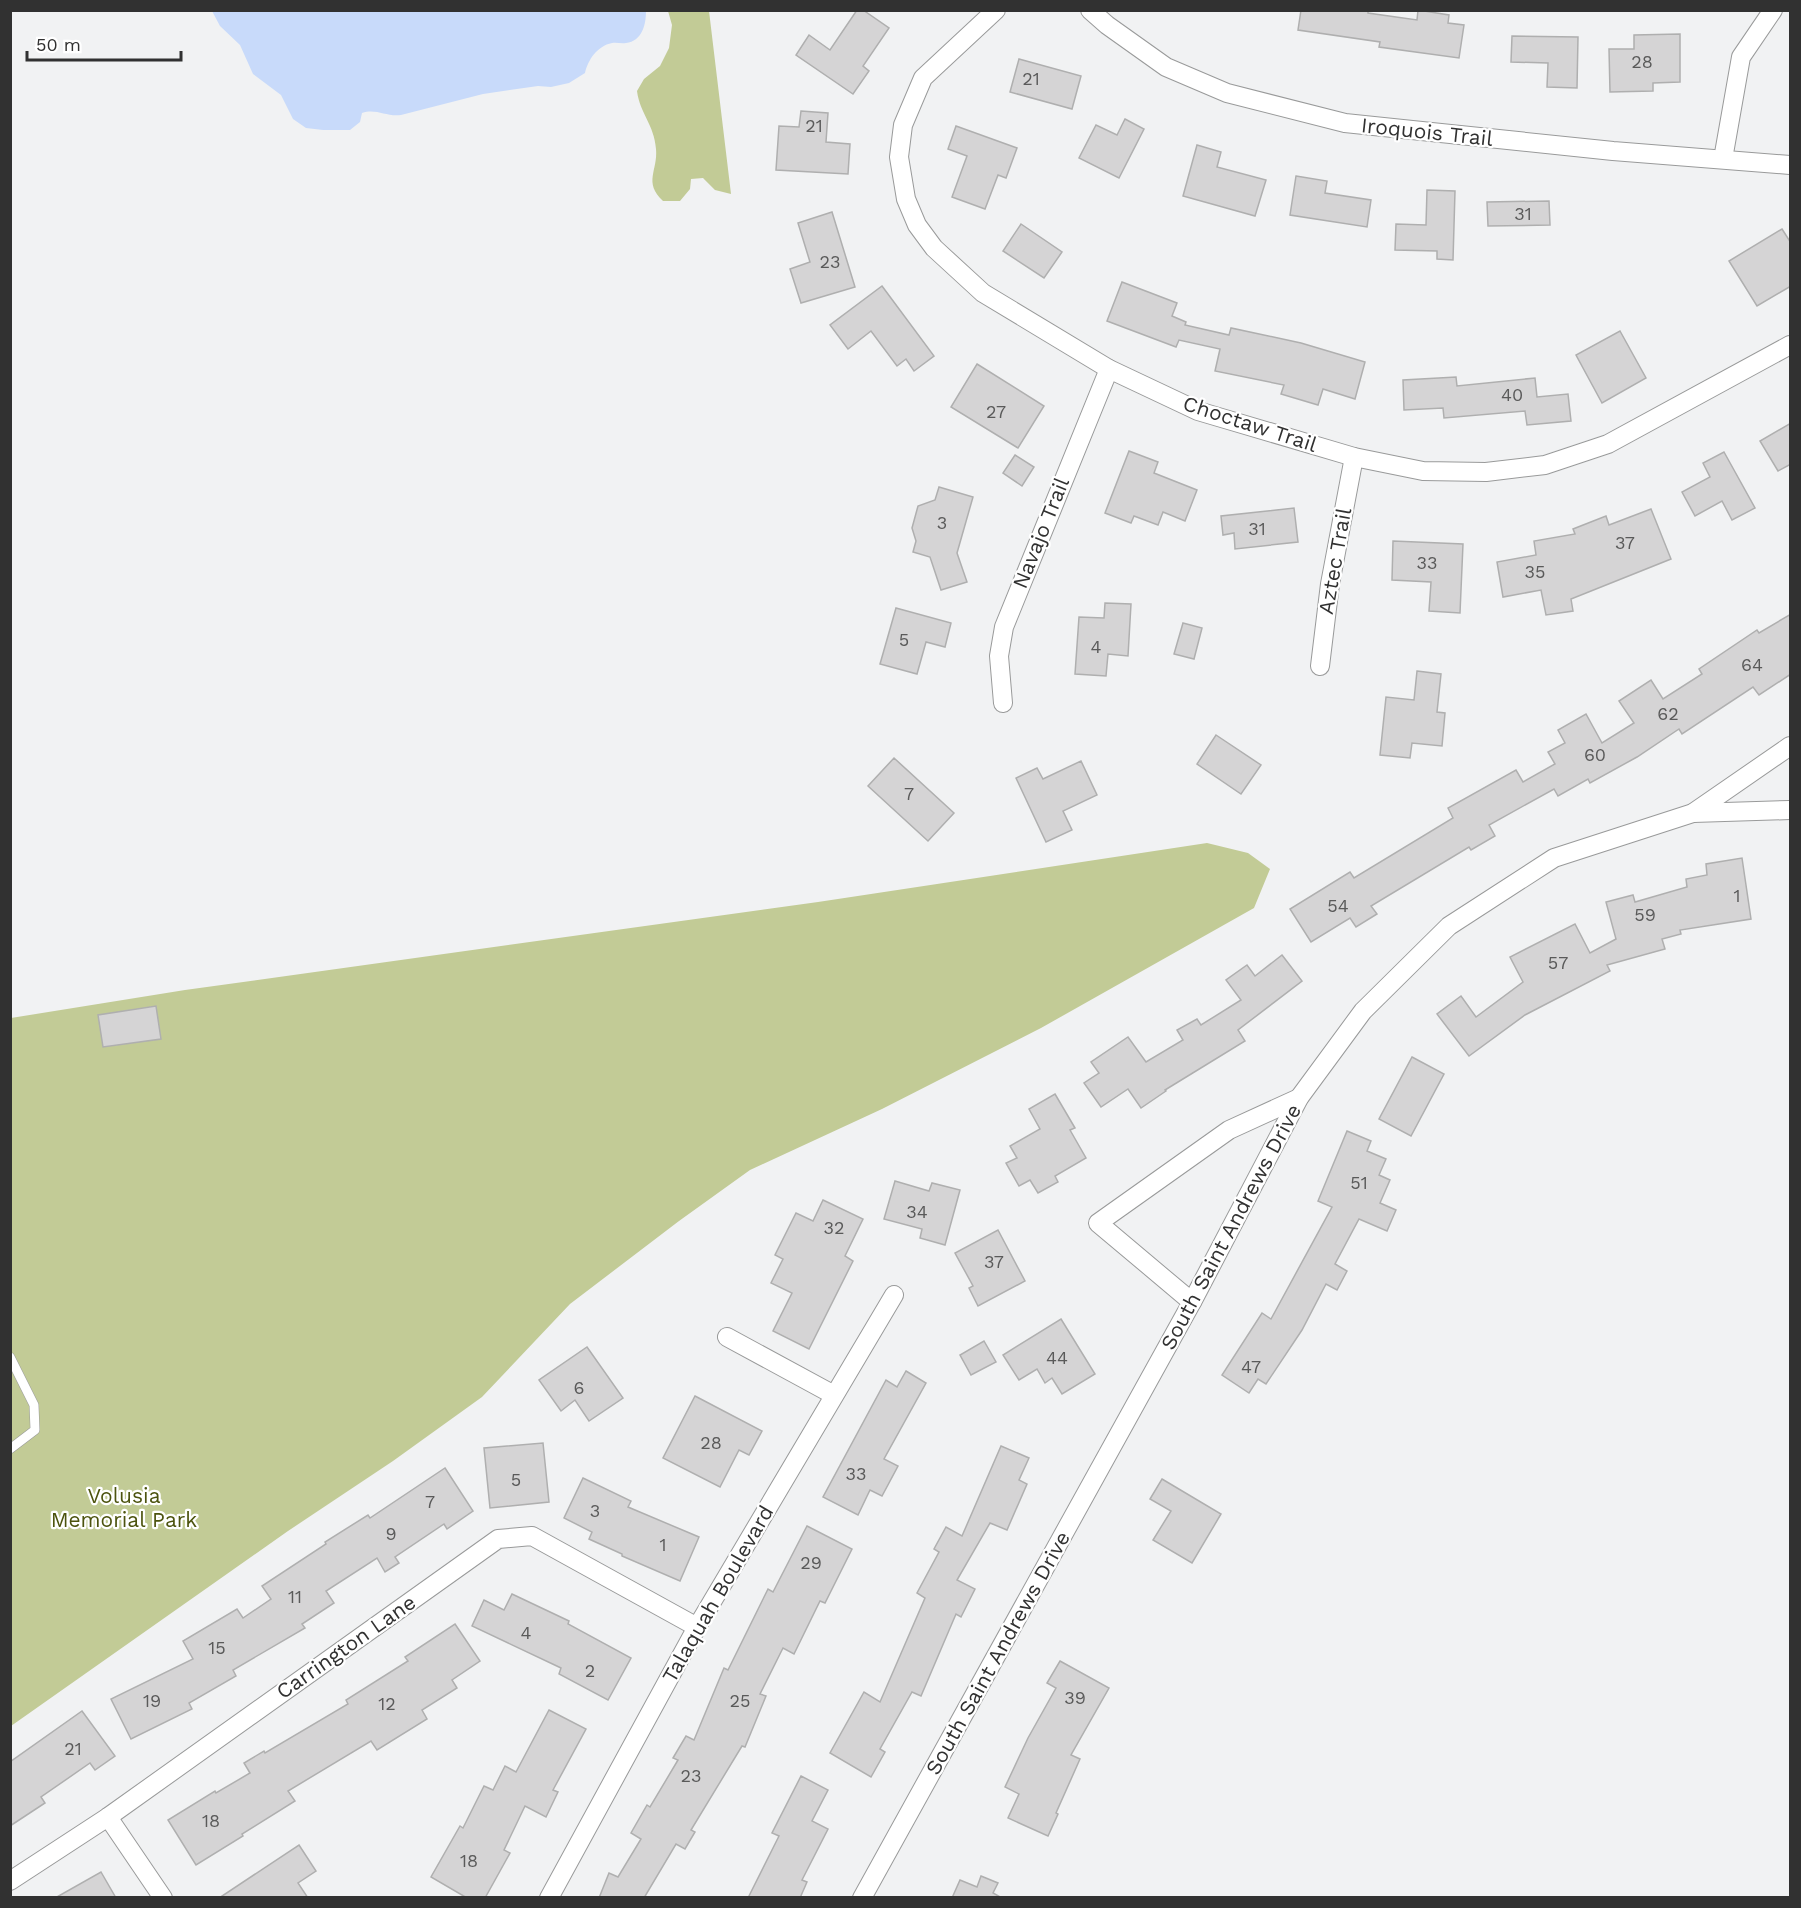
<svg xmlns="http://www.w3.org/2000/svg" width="1801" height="1908" font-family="'Work Sans',sans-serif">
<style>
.green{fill:#c2cb96}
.water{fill:#c8dafa}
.building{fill:#d5d4d5;stroke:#afafaf;stroke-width:1.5}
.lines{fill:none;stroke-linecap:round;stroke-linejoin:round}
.lane-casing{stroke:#999a9a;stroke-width:10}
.street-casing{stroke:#999a9a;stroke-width:20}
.lane{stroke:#fff;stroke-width:9}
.street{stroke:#fff;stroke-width:18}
.labels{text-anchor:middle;stroke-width:4.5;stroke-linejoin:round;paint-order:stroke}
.number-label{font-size:18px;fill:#5a5a5a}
.street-label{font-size:21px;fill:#313131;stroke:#fff}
.park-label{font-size:21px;fill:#4c530e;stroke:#fff}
</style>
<rect width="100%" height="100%" fill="#f1f2f3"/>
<g class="green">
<path d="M 668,11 L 709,11 L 731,194 L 715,190 L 703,178 L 691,179 L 690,189 L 680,201 L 663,201 C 643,182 658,171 656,149 C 654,124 640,114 637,91 L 644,79 L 660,66 L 669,48 L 672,25 Z"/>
<polygon points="1207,843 1248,853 1270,869 1254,908 1041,1028 882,1109 750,1170 679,1221 570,1304 482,1397 393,1461 288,1531 11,1726 11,1018 185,990 818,902"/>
</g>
<path class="water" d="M 212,11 L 646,10 L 646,11 C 646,25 642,41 626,43 C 621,44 617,42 612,43 C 597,46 588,60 585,73 L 569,83 L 551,87 L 538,86 L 483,94 L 401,115 C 386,117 376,108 362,113 L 360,122 L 350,130 L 323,130 L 306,128 L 293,119 L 281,95 L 253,74 L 240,45 L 220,26 Z"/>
<g class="building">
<polygon points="857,10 863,10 889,28 863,66 869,71 853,94 796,55 809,35 830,50"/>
<polygon points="1301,10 1368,10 1368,13 1417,20 1418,10 1449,15 1448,23 1464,25 1459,58 1379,47 1380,42 1298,30"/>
<polygon points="1680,34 1680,82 1653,83 1653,91 1610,92 1609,49 1634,49 1634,35"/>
<polygon points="1512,36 1578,37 1577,88 1547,87 1548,63 1511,62"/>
<polygon points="1019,59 1081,76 1072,109 1010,92"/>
<polygon points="801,111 828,113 826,142 850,144 848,174 776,170 779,126 799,127"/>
<polygon points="1125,119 1144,129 1119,178 1079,158 1096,125 1117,135"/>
<polygon points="956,126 1017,148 1006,178 998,175 985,209 952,197 967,156 948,149"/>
<polygon points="1197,145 1221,152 1217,167 1266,180 1255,216 1183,196"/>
<polygon points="1296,176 1327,181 1325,193 1371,200 1367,227 1290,215"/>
<polygon points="1427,190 1455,191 1453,260 1437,259 1437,251 1395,250 1396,224 1426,225"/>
<polygon points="1549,201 1550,225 1488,226 1487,202"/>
<polygon points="832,212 855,287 801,303 790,269 810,262 798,223"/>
<polygon points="1021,224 1062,252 1044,278 1003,251"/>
<polygon points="1782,229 1791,243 1791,286 1757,306 1729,261"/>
<polygon points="1122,282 1177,303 1172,316 1186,322 1185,325 1229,335 1231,328 1301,343 1365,362 1355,399 1323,389 1318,405 1281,394 1284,385 1215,371 1220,349 1179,340 1176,347 1107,321"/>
<polygon points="882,286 934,356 914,371 906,359 897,366 871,331 848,349 830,325"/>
<polygon points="1620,331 1646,378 1602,403 1576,355"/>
<polygon points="977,364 1044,406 1018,448 951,407"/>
<polygon points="1456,377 1457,386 1535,378 1537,397 1568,394 1571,421 1527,425 1525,411 1444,418 1443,408 1404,410 1403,380"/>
<polygon points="1791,423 1791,464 1778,471 1760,441"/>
<polygon points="1129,451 1158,462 1154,473 1197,490 1185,521 1163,512 1158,525 1134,516 1131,523 1105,513"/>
<polygon points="1724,452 1755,508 1732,520 1722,501 1695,516 1682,492 1710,477 1703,463"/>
<polygon points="1015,455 1034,467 1022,486 1003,473"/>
<polygon points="939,487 973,497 957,553 967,582 941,590 930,557 913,552 916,541 912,528 918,506 935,500"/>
<polygon points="1294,508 1298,542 1235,549 1234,533 1223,535 1221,516"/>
<polygon points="1651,509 1671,559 1571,599 1573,611 1546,615 1541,590 1503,597 1497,562 1536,555 1534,541 1575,534 1573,529 1606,516 1609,525"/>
<polygon points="1393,541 1463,544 1460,613 1429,611 1431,582 1392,580"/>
<polygon points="1105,603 1131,604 1128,656 1108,654 1106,676 1075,674 1079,617 1104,618"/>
<polygon points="896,608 951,623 945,647 926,642 917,674 880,664"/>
<polygon points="1791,614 1791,674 1759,695 1753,687 1682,734 1679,729 1637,757 1590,783 1588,779 1558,796 1554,789 1489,825 1495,836 1471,850 1469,847 1371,906 1377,914 1356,927 1350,918 1311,942 1290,909 1350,872 1354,878 1453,818 1448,808 1516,770 1523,782 1555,764 1548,752 1565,743 1558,730 1586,714 1602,743 1634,723 1619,701 1651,680 1663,699 1702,674 1699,669 1757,630 1759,633"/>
<polygon points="1183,623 1202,628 1194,659 1174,654"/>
<polygon points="1417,671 1441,674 1437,712 1445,713 1442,746 1412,743 1410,758 1380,755 1386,697 1414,700"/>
<polygon points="1216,735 1261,765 1241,794 1197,764"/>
<polygon points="894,758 954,813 928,841 868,786"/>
<polygon points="1081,761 1097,795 1063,811 1072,830 1046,842 1016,778 1037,768 1043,779"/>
<polygon points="1742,858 1751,919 1680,930 1681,934 1662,939 1665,949 1607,965 1610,971 1525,1015 1469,1056 1437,1014 1461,996 1476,1017 1523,982 1510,957 1575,924 1590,953 1616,939 1606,902 1633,895 1635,902 1687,887 1686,879 1707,875 1706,864"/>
<polygon points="1282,955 1302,981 1238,1030 1245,1041 1165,1090 1166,1091 1141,1108 1128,1089 1101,1107 1084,1083 1099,1073 1091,1062 1128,1037 1146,1062 1183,1040 1177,1030 1197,1019 1201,1025 1241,1000 1226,980 1247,965 1255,976"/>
<polygon points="156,1006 161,1039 103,1047 98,1015"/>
<polygon points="1412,1057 1444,1074 1411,1136 1379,1119"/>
<polygon points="1055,1094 1075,1128 1070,1130 1086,1158 1055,1176 1058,1182 1038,1193 1030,1180 1019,1186 1006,1163 1017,1158 1010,1146 1040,1129 1029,1109"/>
<polygon points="1347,1131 1371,1141 1367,1151 1386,1159 1379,1175 1390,1180 1380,1203 1396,1210 1387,1231 1359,1219 1335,1264 1347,1271 1337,1290 1326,1284 1302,1330 1266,1384 1258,1379 1249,1393 1222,1375 1262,1313 1271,1319 1332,1207 1318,1201"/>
<polygon points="895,1181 929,1191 932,1183 960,1190 945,1245 920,1238 922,1229 884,1219"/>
<polygon points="823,1200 863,1219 845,1256 853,1261 809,1349 773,1331 792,1293 771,1283 783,1259 775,1255 796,1213 813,1221"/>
<polygon points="998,1230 1025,1281 978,1306 969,1288 973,1286 955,1253"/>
<polygon points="1061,1319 1095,1374 1062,1394 1052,1378 1045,1383 1037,1369 1019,1380 1003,1355"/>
<polygon points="984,1341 996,1362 971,1375 960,1355"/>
<polygon points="587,1347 623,1398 589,1421 575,1400 561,1411 539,1380"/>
<polygon points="906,1371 926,1383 884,1459 898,1466 882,1496 870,1490 858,1515 823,1497 886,1380 897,1387"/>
<polygon points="695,1396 762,1431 749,1455 739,1450 720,1487 663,1458"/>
<polygon points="543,1443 549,1502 490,1508 484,1448"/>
<polygon points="1001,1446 1029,1458 1019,1480 1027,1484 1007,1530 990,1523 957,1580 975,1589 961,1617 956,1614 921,1696 912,1692 880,1749 885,1752 871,1777 830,1753 864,1692 880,1702 925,1598 917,1593 939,1552 934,1549 946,1527 962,1536"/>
<polygon points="445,1468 473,1511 447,1529 444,1524 395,1557 399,1563 385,1572 377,1558 326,1591 334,1603 302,1624 305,1628 233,1670 236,1676 189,1703 192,1709 131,1739 111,1699 193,1659 183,1641 237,1609 243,1618 271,1599 262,1586 326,1544 325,1542 368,1515 370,1518"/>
<polygon points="583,1478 631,1501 628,1507 699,1537 680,1581 622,1556 622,1554 589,1539 592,1532 564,1518"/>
<polygon points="1162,1479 1221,1514 1192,1563 1153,1540 1171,1511 1150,1499"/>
<polygon points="807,1526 852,1549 825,1603 820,1601 794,1654 783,1648 760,1694 766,1696 745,1747 742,1746 691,1830 695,1832 685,1849 676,1844 644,1898 599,1898 609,1873 618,1877 641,1839 631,1833 647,1805 650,1807 678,1760 673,1758 686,1736 694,1740 724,1668 728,1670 768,1589 773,1592"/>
<polygon points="512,1594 569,1621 568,1624 631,1658 608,1700 559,1674 561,1668 472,1626 484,1600 504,1610"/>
<polygon points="455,1624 480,1661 452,1680 457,1688 422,1710 427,1719 377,1750 371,1741 288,1791 295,1801 242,1834 243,1836 196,1865 168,1820 215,1791 216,1793 250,1773 244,1763 264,1751 265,1753 348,1704 346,1700 408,1661 405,1657"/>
<polygon points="1060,1661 1109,1688 1071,1755 1080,1759 1056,1813 1058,1814 1048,1836 1008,1818 1019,1794 1005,1787 1028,1738 1056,1688 1047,1683"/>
<polygon points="549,1710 586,1729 553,1790 558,1792 546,1817 525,1806 504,1850 510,1853 485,1898 467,1898 431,1877 460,1826 463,1828 484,1786 493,1790 505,1766 516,1772"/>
<polygon points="82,1711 115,1756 95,1770 90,1763 41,1797 45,1803 10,1826 10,1762"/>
<polygon points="801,1776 828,1790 812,1821 828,1829 802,1880 807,1882 800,1898 748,1898 779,1836 772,1833"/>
<polygon points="299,1845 316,1871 298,1883 308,1898 219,1898"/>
<polygon points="101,1872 116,1898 55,1898"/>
<polygon points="981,1876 998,1883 993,1893 1002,1898 952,1898 960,1880 977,1887"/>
</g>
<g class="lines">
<defs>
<polyline id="lane" points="10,1357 34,1405 35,1430 10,1449"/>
<g id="street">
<polyline points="996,10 923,78 903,125 899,157 906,199 917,225 934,248 983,293 1109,369 1198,411 1354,457 1423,471 1486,472 1545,465 1608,444 1790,345"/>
<polyline points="1090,10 1107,25 1166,67 1227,93 1345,123 1613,151 1790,165"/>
<polyline points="1723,159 1741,57 1773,10"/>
<polyline points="1320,666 1330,584 1354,457"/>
<polyline points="1003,703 999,656 1004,627 1109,369"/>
<polyline points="1693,813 1790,810"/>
<polyline points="1192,1302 1098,1223 1229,1130 1299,1098"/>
<polyline points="727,1337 834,1395"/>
<polyline points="108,1817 163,1898"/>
<polyline points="10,1881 108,1817 498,1539 532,1536 697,1627"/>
<polyline points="549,1898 697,1627 894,1295"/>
<polyline points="862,1898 1192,1302 1299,1098 1363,1011 1449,926 1554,858 1693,813 1790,746"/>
</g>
</defs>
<use href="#lane" class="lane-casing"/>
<use href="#street" class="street-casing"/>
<use href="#lane" class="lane"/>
<use href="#street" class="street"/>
</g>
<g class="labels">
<g class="number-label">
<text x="1642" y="68">28</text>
<text x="1031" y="85">21</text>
<text x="814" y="132">21</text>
<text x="1523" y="220">31</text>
<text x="830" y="268">23</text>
<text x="1512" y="401">40</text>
<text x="996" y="418">27</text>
<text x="942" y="529">3</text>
<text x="1257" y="535">31</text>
<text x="1625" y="549">37</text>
<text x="1427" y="569">33</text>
<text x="1535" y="578">35</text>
<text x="904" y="646">5</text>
<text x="1096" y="653">4</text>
<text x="1752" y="671">64</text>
<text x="1668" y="720">62</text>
<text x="1595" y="761">60</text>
<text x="909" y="800">7</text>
<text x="1737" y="902">1</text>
<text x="1338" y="912">54</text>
<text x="1645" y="921">59</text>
<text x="1558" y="969">57</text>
<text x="1359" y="1189">51</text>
<text x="917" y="1218">34</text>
<text x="834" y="1234">32</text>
<text x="994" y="1268">37</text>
<text x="1057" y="1364">44</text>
<text x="1251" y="1373">47</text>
<text x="579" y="1394">6</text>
<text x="711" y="1449">28</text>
<text x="856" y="1480">33</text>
<text x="516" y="1486">5</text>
<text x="430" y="1508">7</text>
<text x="595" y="1517">3</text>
<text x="391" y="1540">9</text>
<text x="663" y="1551">1</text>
<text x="811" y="1569">29</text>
<text x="295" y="1603">11</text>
<text x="526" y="1639">4</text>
<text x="217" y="1654">15</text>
<text x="590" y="1677">2</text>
<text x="1075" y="1704">39</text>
<text x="152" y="1707">19</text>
<text x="740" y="1707">25</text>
<text x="387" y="1710">12</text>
<text x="73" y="1755">21</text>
<text x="691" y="1782">23</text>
<text x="211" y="1827">18</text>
<text x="469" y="1867">18</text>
</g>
<g class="street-label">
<text transform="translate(1427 132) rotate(6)" y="7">Iroquois Trail</text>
<text transform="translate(1250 424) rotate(18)" y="7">Choctaw Trail</text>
<text transform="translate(1041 533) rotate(-68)" y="7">Navajo Trail</text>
<text transform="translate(1335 561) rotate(-80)" y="7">Aztec Trail</text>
<text transform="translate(1231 1227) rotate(-62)" y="7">South Saint Andrews Drive</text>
<text transform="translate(718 1594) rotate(-60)" y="7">Talaquah Boulevard</text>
<text transform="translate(346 1647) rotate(-35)" y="7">Carrington Lane</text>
<text transform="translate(998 1653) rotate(-61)" y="7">South Saint Andrews Drive</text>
</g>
<g class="park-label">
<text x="124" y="1503">Volusia<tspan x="124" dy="24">Memorial Park</tspan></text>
</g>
</g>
<rect width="1801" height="1908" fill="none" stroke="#313131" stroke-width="24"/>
<path d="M27 51v9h154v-9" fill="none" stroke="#313131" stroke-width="3"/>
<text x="36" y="51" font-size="18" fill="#313131" stroke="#ffffff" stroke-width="4.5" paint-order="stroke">50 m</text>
</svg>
